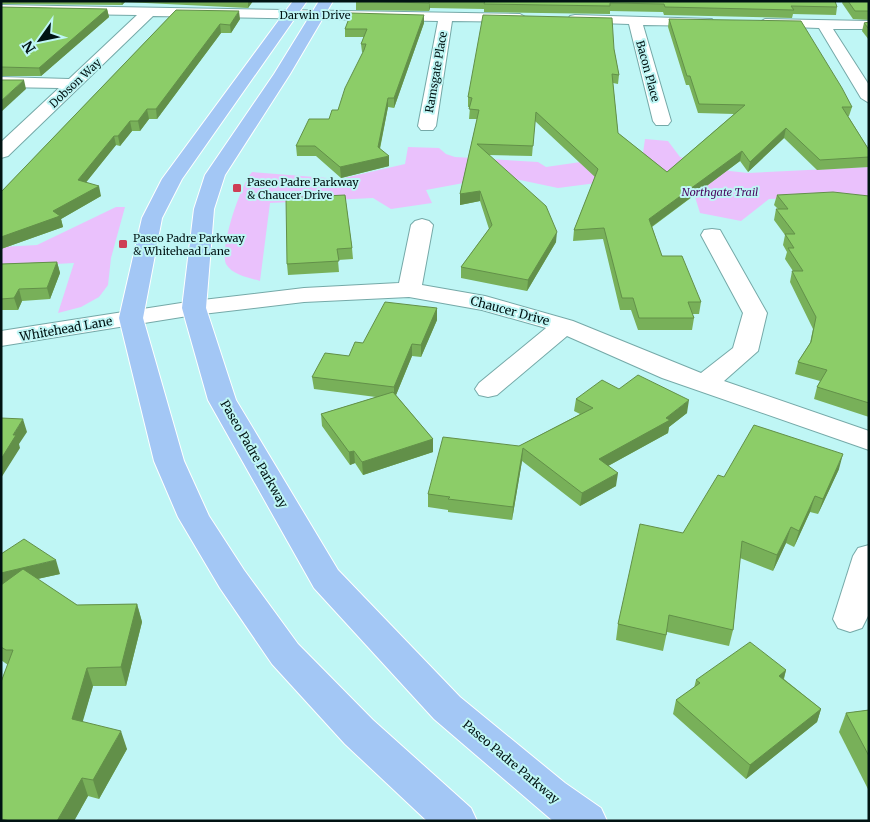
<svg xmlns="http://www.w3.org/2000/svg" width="870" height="822" font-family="Merriweather,serif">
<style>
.green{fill:#eac1fc}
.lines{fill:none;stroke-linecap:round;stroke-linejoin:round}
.minor-casing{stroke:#75a9a8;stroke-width:2}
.major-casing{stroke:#fff;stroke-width:2}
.minor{fill:#fff;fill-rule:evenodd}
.major{fill:#a3c7f5;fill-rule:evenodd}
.wall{fill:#78b059}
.shaded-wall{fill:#629049}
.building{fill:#8ccd68;stroke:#629049}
.poi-dot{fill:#ce3e55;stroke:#bff6f5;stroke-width:2}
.labels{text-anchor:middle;stroke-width:4;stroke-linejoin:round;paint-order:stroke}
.far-street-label{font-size:11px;fill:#011313;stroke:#bff6f5}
.far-poi-label{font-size:11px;fill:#011313;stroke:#bff6f5;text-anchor:start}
.far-park-label{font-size:11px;font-style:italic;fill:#4b0961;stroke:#bff6f5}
.street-label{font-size:12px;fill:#011313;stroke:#bff6f5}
</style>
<rect width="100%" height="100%" fill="#bff6f5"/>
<g class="green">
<path d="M 645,139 L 668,141 L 680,157 L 730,171 L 748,173 L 869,167 L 869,199 L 827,197 L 769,199 L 741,221 L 700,213 L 695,197 L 635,178 L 558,188 L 501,176 L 426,190 L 432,203 L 391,209 L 373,198 L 270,203 L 260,281 C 250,278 232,275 226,264 C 219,248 241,184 252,172 L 340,179 L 405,164 L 408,147 L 439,148 L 446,154 L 455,157 L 538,162 L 546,167 L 643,153 Z"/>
<polygon points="116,207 125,207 111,258 108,285 99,297 81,307 58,313 74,263 1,267 1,247 37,245"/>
</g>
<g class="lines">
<defs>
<g id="minor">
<polygon points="1,5 520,14 527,18 520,22 452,21 436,126 433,130 421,130 418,126 438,21 153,16 8,156 1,158 1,142 59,88 1,87 1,77 69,79 137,15 1,13"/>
<polygon points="575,15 712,19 714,22 707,26 643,25 671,121 668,125 656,125 653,121 629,24 570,22 568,19 570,16"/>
<polygon points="765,19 869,21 869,29 833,29 869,85 869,103 861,98 819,28 760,26 758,23"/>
<polygon points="422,219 429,221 433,225 422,285 485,296 573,321 701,373 733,348 743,313 701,235 704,230 712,229 720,230 767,313 758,351 724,381 869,431 869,450 662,378 567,336 497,395 488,397 479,395 475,389 479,383 546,328 482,310 409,297 304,302 194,315 1,346 1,331 194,301 304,288 399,283 411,225 415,221"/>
<polygon points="869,545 869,614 862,628 850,632 838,628 833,619 853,556 858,548"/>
</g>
<g id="major">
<polygon points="293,1 307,1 182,179 162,218 143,318 184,461 209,516 244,570 298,644 373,720 471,808 477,821 427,821 345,744 272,664 220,588 178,517 154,461 119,318 142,218 162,179"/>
<polygon points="319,1 333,1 290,74 225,175 214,209 206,308 236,400 338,570 460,697 565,783 601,808 607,821 553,821 434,719 314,588 208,400 182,308 194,209 205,175 274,74"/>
</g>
</defs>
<use href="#minor" class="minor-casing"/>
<use href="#major" class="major-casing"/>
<use href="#minor" class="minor"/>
<use href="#major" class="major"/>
</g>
<g class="wall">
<polygon points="1,1 253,1 248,8 125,2 122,5 1,4"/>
<polygon points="356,1 835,1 837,7 836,15 793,14 792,18 664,15 663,12 610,11 610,14 484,12 484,9 430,8 429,11 356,10"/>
<polygon points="843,1 869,1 869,20 853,19 842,3"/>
<polygon points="1,7 107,9 109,17 41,76 1,76"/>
<polygon points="176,10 240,19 231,33 221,33 157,119 149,119 140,131 132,131 120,146 116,145 86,182 101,196 61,219 63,227 1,249 1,192"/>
<polygon points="669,19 852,107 849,116 848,116 869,150 869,167 817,170 784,138 748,172 740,161 652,227 662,256 701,302 699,314 692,314 694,318 692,330 638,330 631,310 620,310 603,239 573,241 574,230 595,177 535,121 532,156 489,155 556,242 527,291 461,278 461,267 489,229 480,201 460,205 460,194 477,119 469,119 470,107 468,107 468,97 614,49 619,75 618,84 613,83 618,133 667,172 734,114 698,113 689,85 686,85 668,27"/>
<polygon points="869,22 869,40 862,31 864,23"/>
<polygon points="424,23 394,108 388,107 380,149 389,166 341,178 316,156 297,156 296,146 329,119 338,110 363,52 362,52 361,44 364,37 345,37 345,29"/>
<polygon points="345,195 352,248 353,259 338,260 339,272 288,275 287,264"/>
<polygon points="777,195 869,196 869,417 814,399 817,387 820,381 795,374 798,362 810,343 813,329 790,282 792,271 793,271 785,259 787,252 783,245 785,235 774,220 776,209 778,209 774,205"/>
<polygon points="57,262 60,273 50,299 22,301 18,310 1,310 1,264"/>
<polygon points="437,308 437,320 421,357 412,356 396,395 433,439 433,452 363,475 355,463 350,465 322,426 321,414 376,397 314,389 312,377 349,356 363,343"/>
<polygon points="619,389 687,413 669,427 668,433 608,466 616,486 580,506 522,461 512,520 448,512 448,510 428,507 428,494 580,414 574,411 576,399"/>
<polygon points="839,469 818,514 810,512 794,547 786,543 773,571 740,558 733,630 729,646 667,632 663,651 616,640 618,624 683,533 724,477"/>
<polygon points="1,554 60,574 37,579 77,605 137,604 142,622 126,686 93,686 82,722 127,749 99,799 88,796 74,821 1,821 1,682 8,665 1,660"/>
<polygon points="786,670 784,679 821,709 817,722 746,779 673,714 676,700 694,688 696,680"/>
<polygon points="869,710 869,791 839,732 846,713"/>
</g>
<g class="shaded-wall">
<polygon points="121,1 125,1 125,2 122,5"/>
<polygon points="248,1 253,1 248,8"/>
<polygon points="429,1 430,8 429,11"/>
<polygon points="107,9 109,17 41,76 39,68"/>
<polygon points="239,11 240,19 231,33 230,25"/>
<polygon points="424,15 424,23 394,108 394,98"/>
<polygon points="220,24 221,33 157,119 156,109"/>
<polygon points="24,80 26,89 1,112 1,101"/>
<polygon points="388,98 388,107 378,157 378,147"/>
<polygon points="147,109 149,119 140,131 138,121"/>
<polygon points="130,121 132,131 120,146 118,136"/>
<polygon points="786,128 784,138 748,172 750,162"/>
<polygon points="114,136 116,145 80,190 78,180"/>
<polygon points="742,151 740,161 647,230 649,219"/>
<polygon points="389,156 389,166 341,178 340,167"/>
<polygon points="99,186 101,196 61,219 63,227 1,249 1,237 53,211"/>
<polygon points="480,191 480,201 460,205 460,194"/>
<polygon points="557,232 556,242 527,291 528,280"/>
<polygon points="57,262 60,273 50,299 47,288"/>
<polygon points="19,289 22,301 18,310 14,298"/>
<polygon points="437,308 437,320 421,357 421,345"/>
<polygon points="412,344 412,356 394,400 394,387"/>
<polygon points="689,400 687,413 669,427 668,433 597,472 599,459 666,418"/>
<polygon points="23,419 27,432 19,444 20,448 1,478 1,459 13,435"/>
<polygon points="433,439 433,452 363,475 362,462"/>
<polygon points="523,448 522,461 512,520 513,507"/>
<polygon points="354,451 355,463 350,465 349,452"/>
<polygon points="843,454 839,469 818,514 823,499"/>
<polygon points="618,473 616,486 580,506 582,493"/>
<polygon points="815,496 810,512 794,547 799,531"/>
<polygon points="791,527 786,543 773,571 777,555"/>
<polygon points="56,560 60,574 1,587 1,573"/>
<polygon points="137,604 142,622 126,686 121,667"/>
<polygon points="87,668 93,686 78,738 72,719"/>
<polygon points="786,670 782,684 779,676"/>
<polygon points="821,709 817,722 746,779 750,765"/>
<polygon points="121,731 127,749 99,799 93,780"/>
<polygon points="82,778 88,796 74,821 57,821"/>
</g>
<g class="building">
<polygon points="356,1 429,1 429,3"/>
<polygon points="485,1 835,1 837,7 791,6 794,10 665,7 664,4 610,3 610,6 484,4"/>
<polygon points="848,1 869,1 869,11 855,11"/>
<polygon points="1,7 107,9 39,68 1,67"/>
<polygon points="176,10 239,11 230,25 220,24 156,109 147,109 138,121 130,121 118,136 114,136 78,180 99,186 53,211 60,216 1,237 1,192"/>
<polygon points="351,13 424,15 394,98 388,98 378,147 389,156 340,167 315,146 296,146 309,119 329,119 332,110 338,110 345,88 364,50 366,44 361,44 367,29 345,29"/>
<polygon points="483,15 612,18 614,49 619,75 612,74 618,133 667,172 745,105 699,104 690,76 687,76 669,19 801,21 842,88 852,107 842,107 869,150 869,157 820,160 786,128 750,162 742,151 649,219 662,256 682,256 701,302 688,302 694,318 639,318 633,298 622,298 604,228 574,230 598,169 536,112 533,146 477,144 546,206 557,232 528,280 461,267 492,225 480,191 460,194 479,110 469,109 472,98 468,97"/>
<polygon points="869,22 869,29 864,23"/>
<polygon points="1,80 24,80 1,101"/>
<polygon points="833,192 869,196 869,403 817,387 827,370 798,362 811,342 816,317 792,271 803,271 788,248 794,248 785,234 795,234 776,209 788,209 777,195"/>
<polygon points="345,195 352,248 337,249 339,261 287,264 286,198"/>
<polygon points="57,262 47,288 19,289 14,298 1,299 1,264"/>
<polygon points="385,302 437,308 421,345 412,344 394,387 312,377 325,353 349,356 355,342 363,343"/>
<polygon points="638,375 689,400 666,418 670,420 599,459 618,473 582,493 523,448 513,507 448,499 450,497 428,494 443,437 519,446 593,408 576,399 602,380 619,389"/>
<polygon points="393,392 433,439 362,462 354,451 349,452 321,414"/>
<polygon points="1,418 23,419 13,435 16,435 1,459"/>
<polygon points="754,425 843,454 823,499 815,496 799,531 791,527 777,555 742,541 733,630 669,615 666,635 618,624 640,524 683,533 718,475 724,477"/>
<polygon points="24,539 56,560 1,573 1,554"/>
<polygon points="23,569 77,605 137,604 121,667 87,668 72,719 121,731 93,780 82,778 57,821 10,821 1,819 1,682 13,650 6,650 1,647 1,585"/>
<polygon points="750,642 786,670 779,676 821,709 750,765 676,700 700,683 696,680"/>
<polygon points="869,710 869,756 846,713"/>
</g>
<g class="poi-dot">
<rect x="232" y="183" width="10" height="10" rx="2.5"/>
<rect x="118" y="239" width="10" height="10" rx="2.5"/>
</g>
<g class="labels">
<g class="far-street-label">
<text x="315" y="19">Darwin Drive</text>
<text transform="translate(648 71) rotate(75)" y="4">Bacon Place</text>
<text transform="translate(436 72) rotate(-80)" y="4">Ramsgate Place</text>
<text transform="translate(75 83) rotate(-43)" y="4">Dobson Way</text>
</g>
<g class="far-poi-label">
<text x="247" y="186">Paseo Padre Parkway<tspan x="247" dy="13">&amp; Chaucer Drive</tspan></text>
<text x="133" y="242">Paseo Padre Parkway<tspan x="133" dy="13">&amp; Whitehead Lane</tspan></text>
</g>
<g class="far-park-label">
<text x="720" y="196">Northgate Trail</text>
</g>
<g class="street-label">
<text transform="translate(510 311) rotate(15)" y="4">Chaucer Drive</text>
<text transform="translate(66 329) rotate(-10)" y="4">Whitehead Lane</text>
<text transform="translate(254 454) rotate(60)" y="4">Paseo Padre Parkway</text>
<text transform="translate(511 762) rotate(40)" y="4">Paseo Padre Parkway</text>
</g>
</g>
<rect width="870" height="822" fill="none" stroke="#011313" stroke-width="5"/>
<g transform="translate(40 40) rotate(237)" stroke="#bff6f5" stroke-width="4" paint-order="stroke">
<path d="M0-4L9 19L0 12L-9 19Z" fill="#011313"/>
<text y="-8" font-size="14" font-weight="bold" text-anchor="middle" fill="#011313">N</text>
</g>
</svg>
